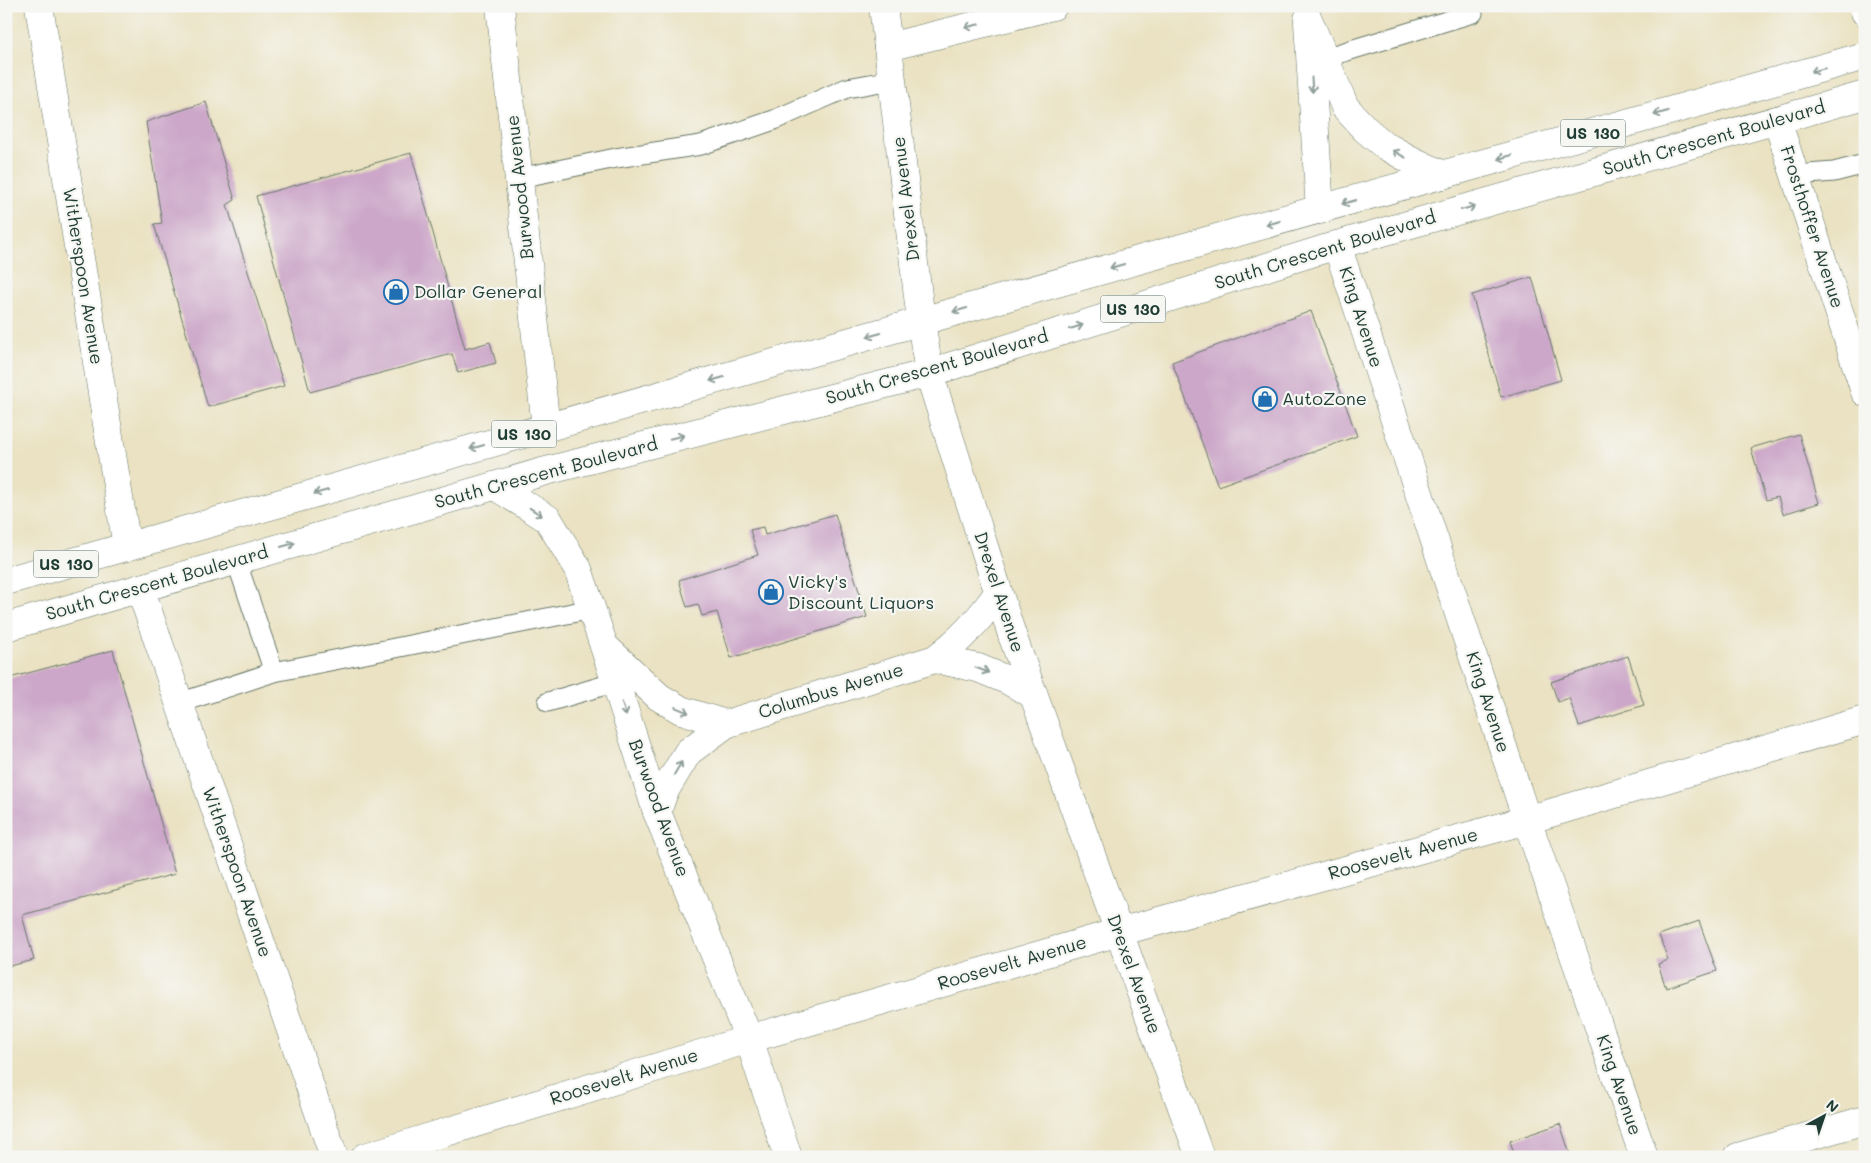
<svg xmlns="http://www.w3.org/2000/svg" width="1871" height="1163" font-family="Mali,sans-serif">
<style>
.building{fill:#cca7c9}
.lines{fill:none;stroke-linecap:round;stroke-linejoin:round}
.lane-casing{stroke:#676;stroke-width:21}
.street-casing{stroke:#676;stroke-width:29}
.secondary-casing{stroke:#676;stroke-width:29}
.highway-casing{stroke:#676;stroke-width:29}
.lane{stroke:#fff;stroke-width:19}
.street{stroke:#fff;stroke-width:28}
.secondary{stroke:#fff;stroke-width:28}
.highway{stroke:#fff;stroke-width:28}
.oneway{stroke:#8f9e9a}
.labels{text-anchor:middle;stroke-width:4.5;stroke-linejoin:round;paint-order:stroke}
.shield{fill:#f6f6f2;stroke:#60746d;stroke-width:1}
.shield-label{font-size:16px;font-weight:bold;fill:#1f3d34}
.street-label{font-size:18px;fill:#1f3d34;stroke:#f6f6f2}
.poi-label{font-size:18px;fill:#1f3d34;stroke:#f6f6f2;text-anchor:start}
</style>
<rect width="100%" height="100%" fill="#f6f6f2"/>
<filter id="ink" filterUnits="userSpaceOnUse"><feTurbulence type="fractalNoise" baseFrequency=".02" numOctaves="2"/><feDisplacementMap in="SourceGraphic" scale="10" xChannelSelector="R" yChannelSelector="G"/><feConvolveMatrix kernelMatrix="1 2 1 2 8 2 1 2 1" color-interpolation-filters="sRGB"/></filter>
<filter id="wash" filterUnits="userSpaceOnUse"><feTurbulence type="fractalNoise" baseFrequency=".0096" numOctaves="4" result="noise"/><feDisplacementMap in="SourceGraphic" scale="20" xChannelSelector="R" yChannelSelector="G"/><feGaussianBlur stdDeviation="1.12" result="paint"/><feColorMatrix in="noise" values="0 0 0 0 0 0 0 0 0 0 0 0 0 0 0 0 0 1.4 0 .05"/><feComposite in="paint" operator="in"/></filter>
<g filter="url(#wash)">
<rect width="100%" height="100%" fill="#eae2c2"/>
<g id="blocks">
<g class="building">
<polygon points="206,102 235,200 227,205 284,386 208,407 154,224 162,223 146,122"/>
<polygon points="411,153 465,349 490,342 496,363 458,373 452,354 310,392 256,196"/>
<polygon points="1532,277 1561,380 1501,397 1472,295"/>
<polygon points="1311,311 1357,436 1218,486 1172,362"/>
<polygon points="1799,434 1819,503 1783,514 1778,497 1766,500 1751,448"/>
<polygon points="835,514 867,617 731,658 717,612 702,616 698,604 687,607 679,580 758,555 750,530 763,527 765,535"/>
<polygon points="113,650 175,874 22,915 34,960 6,967 6,679"/>
<polygon points="1628,656 1644,705 1579,726 1569,698 1558,702 1551,682"/>
<polygon points="1699,921 1717,971 1666,988 1658,964 1668,960 1659,935"/>
<polygon points="1560,1124 1571,1157 1515,1157 1510,1141"/>
</g>
</g>
</g>
<g filter="url(#ink)">
<use href="#blocks" fill-opacity="0" stroke="#676" stroke-width="1"/>
<g class="lines">
<defs>
<g id="lane">
<polyline points="1324,58 1473,13 1470,6"/>
<polyline points="1795,175 1834,172 1865,164"/>
<polyline points="519,178 616,158 701,145 774,120 847,88 892,80"/>
<polyline points="236,560 274,672"/>
<polyline points="548,702 616,682"/>
<polyline points="179,703 274,672 592,609"/>
</g>
<g id="street">
<polyline points="39,6 127,547"/>
<polyline points="500,6 546,428"/>
<polyline points="883,6 888,47"/>
<polyline points="1864,6 1865,12"/>
<polyline points="1777,120 1865,392"/>
<polyline points="1337,245 1527,820 1644,1157"/>
<polyline points="140,588 334,1157"/>
<polyline points="1012,635 1200,1157"/>
<polyline points="604,646 657,812 749,1039 788,1157"/>
<polyline points="657,812 664,792 688,752 726,724"/>
<polyline points="365,1157 749,1039 1119,932 1527,820 1865,720"/>
<polyline points="1738,1157 1865,1120"/>
</g>
<g id="secondary">
<polyline points="1308,23 1320,210"/>
<path d="M 495,486 L 548,519 L 578,569 L 604,646 L 659,697 L 681,710 L 726,724 L 935,659 C 961,640 980,619 998,593"/>
<polyline points="1012,635 929,373 921,321 888,47 1053,6"/>
<polyline points="935,659 978,668 1007,680 1034,695"/>
</g>
<g id="highway">
<polyline points="1308,19 1345,107 1365,129 1384,145 1411,160 1443,175"/>
<polyline points="6,581 943,315 1865,56"/>
<polyline points="6,627 546,471 929,373 1337,245 1865,95"/>
</g>
</defs>
<use href="#lane" class="lane-casing"/>
<use href="#street" class="street-casing"/>
<use href="#secondary" class="secondary-casing"/>
<use href="#highway" class="highway-casing"/>
<use href="#lane" class="lane"/>
<use href="#street" class="street"/>
<use href="#secondary" class="secondary"/>
<use href="#highway" class="highway"/>
</g>
<defs><path id="oneway-shaft" d="M-6 0H5M1.5-3L5.5 0L1.5 3" fill="none" stroke-width="1.6" stroke-linecap="round" stroke-linejoin="round" transform="scale(1.25)"/></defs>
<g class="oneway">
<use href="#oneway-shaft" transform="translate(972 26) rotate(166)"/>
<use href="#oneway-shaft" transform="translate(1818 70) rotate(164)"/>
<use href="#oneway-shaft" transform="translate(1312 85) rotate(86)"/>
<use href="#oneway-shaft" transform="translate(1661 113) rotate(164)"/>
<use href="#oneway-shaft" transform="translate(1399 154) rotate(-151)"/>
<use href="#oneway-shaft" transform="translate(1505 157) rotate(164)"/>
<use href="#oneway-shaft" transform="translate(1349 202) rotate(164)"/>
<use href="#oneway-shaft" transform="translate(1468 208) rotate(-16)"/>
<use href="#oneway-shaft" transform="translate(1273 223) rotate(164)"/>
<use href="#oneway-shaft" transform="translate(1117 266) rotate(164)"/>
<use href="#oneway-shaft" transform="translate(960 310) rotate(164)"/>
<use href="#oneway-shaft" transform="translate(1076 327) rotate(-17)"/>
<use href="#oneway-shaft" transform="translate(874 335) rotate(164)"/>
<use href="#oneway-shaft" transform="translate(717 379) rotate(164)"/>
<use href="#oneway-shaft" transform="translate(677 437) rotate(-14)"/>
<use href="#oneway-shaft" transform="translate(477 447) rotate(164)"/>
<use href="#oneway-shaft" transform="translate(321 492) rotate(164)"/>
<use href="#oneway-shaft" transform="translate(536 512) rotate(33)"/>
<use href="#oneway-shaft" transform="translate(288 545) rotate(-16)"/>
<use href="#oneway-shaft" transform="translate(982 670) rotate(21)"/>
<use href="#oneway-shaft" transform="translate(624 709) rotate(72)"/>
<use href="#oneway-shaft" transform="translate(682 710) rotate(23)"/>
<use href="#oneway-shaft" transform="translate(678 768) rotate(-59)"/>
</g>
</g>
<defs>
<symbol id="shop-ring" viewBox="-11 -11 22 22"><circle r="9.5" fill="#f6f6f2" stroke="#1f6fb2" stroke-width="1.5"/><path d="M-5-2.5h2.3a2.7 3.5 0 0 1 5.4 0H5L5.5 6h-11ZM-1.5-2.5h3a1.5 2.3 0 0 0-3 0Z" fill="#1f6fb2"/></symbol>
</defs>
<g fill-rule="evenodd">
<use href="#shop-ring" x="382" y="278" width="28" height="28"/>
<use href="#shop-ring" x="1251" y="385" width="28" height="28"/>
<use href="#shop-ring" x="757" y="578" width="28" height="28"/>
</g>
<g class="labels">
<g class="shield">
<rect x="1560.5" y="119.5" width="65" height="27" rx="4"/>
<rect x="1100.5" y="295.5" width="65" height="27" rx="4"/>
<rect x="491.5" y="420.5" width="65" height="27" rx="4"/>
<rect x="33.5" y="550.5" width="65" height="27" rx="4"/>
</g>
<g class="shield-label">
<text x="1593" y="139">US 130</text>
<text x="1133" y="315">US 130</text>
<text x="524" y="440">US 130</text>
<text x="66" y="570">US 130</text>
</g>
<g class="street-label">
<text transform="translate(1714 138) rotate(-16)" y="6">South Crescent Boulevard</text>
<text transform="translate(520 187) rotate(-96)" y="6">Burwood Avenue</text>
<text transform="translate(906 199) rotate(-97)" y="6">Drexel Avenue</text>
<text transform="translate(1812 227) rotate(72)" y="6">Frosthoffer Avenue</text>
<text transform="translate(1325 250) rotate(-17)" y="6">South Crescent Boulevard</text>
<text transform="translate(83 276) rotate(81)" y="6">Witherspoon Avenue</text>
<text transform="translate(1361 317) rotate(72)" y="6">King Avenue</text>
<text transform="translate(937 367) rotate(-16)" y="6">South Crescent Boulevard</text>
<text transform="translate(546 473) rotate(-15)" y="6">South Crescent Boulevard</text>
<text transform="translate(157 583) rotate(-16)" y="6">South Crescent Boulevard</text>
<text transform="translate(999 592) rotate(72)" y="6">Drexel Avenue</text>
<text transform="translate(831 691) rotate(-17)" y="6">Columbus Avenue</text>
<text transform="translate(1488 702) rotate(72)" y="6">King Avenue</text>
<text transform="translate(659 808) rotate(70)" y="6">Burwood Avenue</text>
<text transform="translate(1403 854) rotate(-15)" y="6">Roosevelt Avenue</text>
<text transform="translate(237 872) rotate(71)" y="6">Witherspoon Avenue</text>
<text transform="translate(1012 963) rotate(-16)" y="6">Roosevelt Avenue</text>
<text transform="translate(1134 974) rotate(70)" y="6">Drexel Avenue</text>
<text transform="translate(624 1077) rotate(-17)" y="6">Roosevelt Avenue</text>
<text transform="translate(1619 1085) rotate(71)" y="6">King Avenue</text>
</g>
<g class="poi-label">
<text x="414" y="298">Dollar General</text>
<text x="1282" y="405">AutoZone</text>
<text x="788" y="588">Vicky's<tspan x="788" dy="21">Discount Liquors</tspan></text>
</g>
</g>
<rect width="1871" height="1163" fill="none" stroke="#f6f6f2" stroke-width="25"/>
<g transform="translate(1824 1116) rotate(40)" stroke="#f6f6f2" stroke-width="4" paint-order="stroke">
<path d="M0-4L9 19L0 12L-9 19Z" fill="#1f3d34"/>
<text y="-8" font-size="14" font-weight="bold" text-anchor="middle" fill="#1f3d34">N</text>
</g>
</svg>
